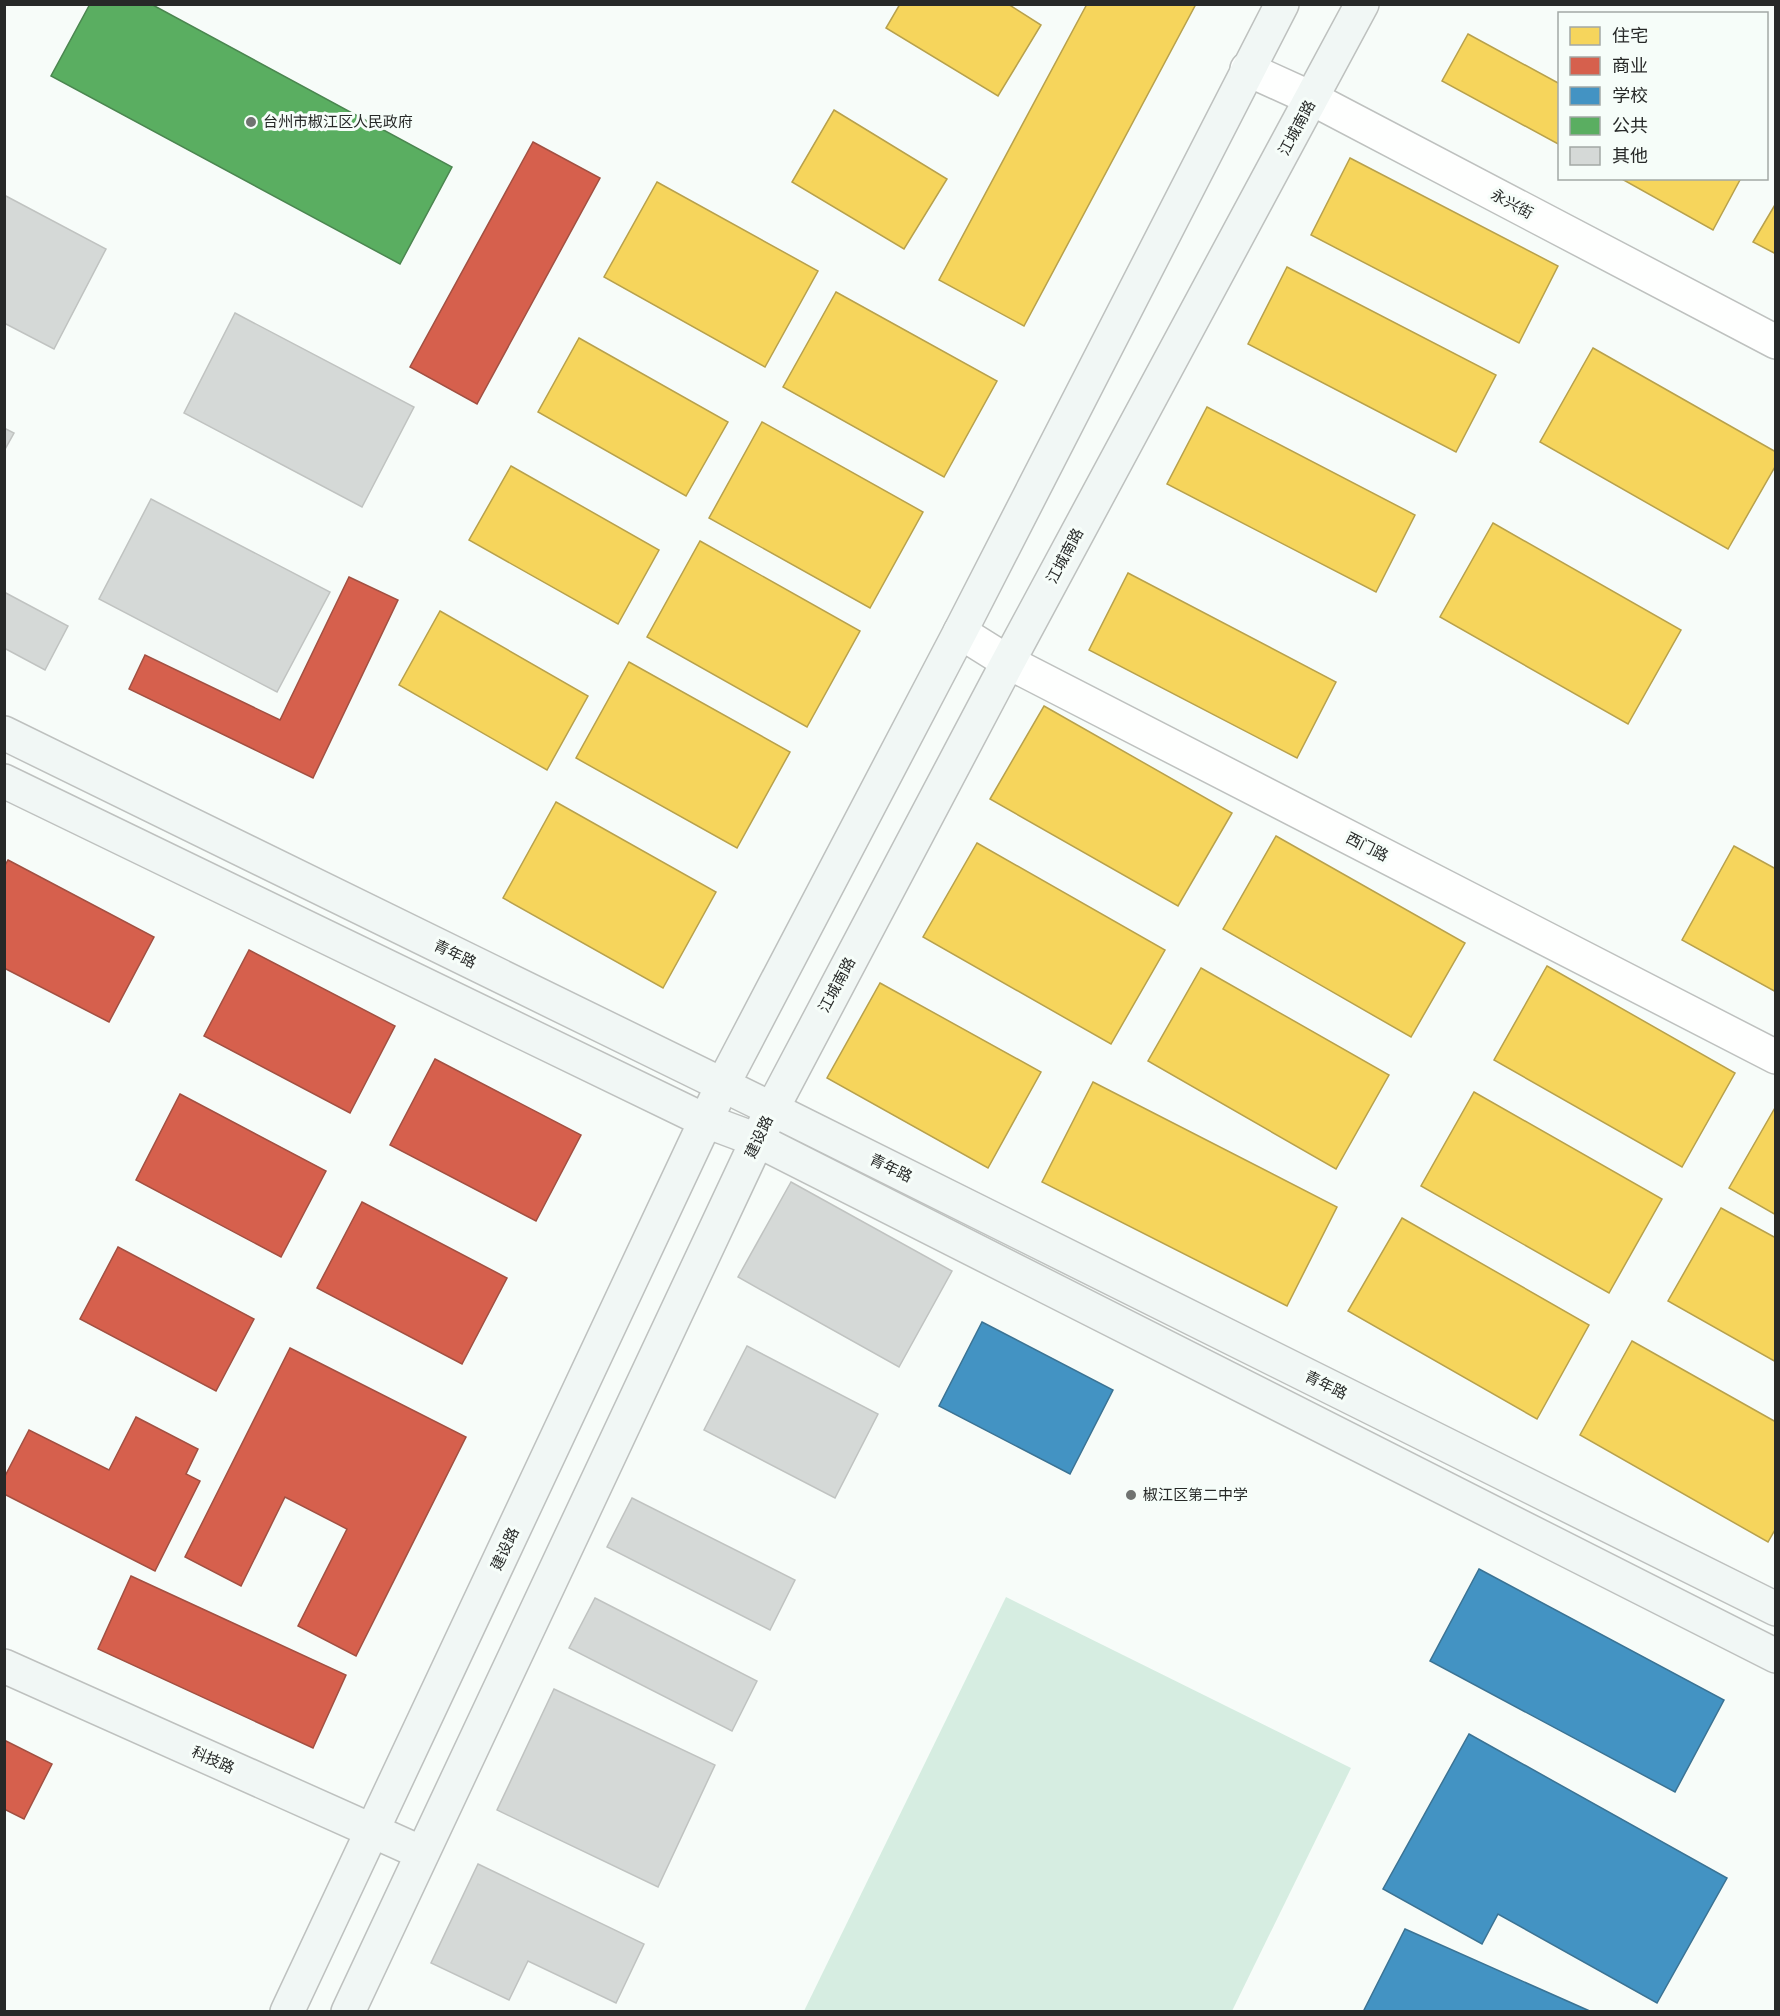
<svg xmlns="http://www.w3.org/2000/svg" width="1780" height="2016" font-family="'Libre Baskerville','Noto Sans SC',serif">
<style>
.green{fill:#d6ede1}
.homes{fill:#f6d55c;stroke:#b8a14c;stroke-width:1.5}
.shops{fill:#d6604d;stroke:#a25042;stroke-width:1.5}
.schools{fill:#4393c3;stroke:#3b7394;stroke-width:1.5}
.public{fill:#5aae61;stroke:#4b8650;stroke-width:1.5}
.building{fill:#d5d9d7;stroke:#c0c3c1;stroke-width:1.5}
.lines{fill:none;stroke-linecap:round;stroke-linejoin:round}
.street-casing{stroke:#bec1bf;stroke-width:36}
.secondary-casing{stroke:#bec1bf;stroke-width:36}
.street{stroke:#fefffe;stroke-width:33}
.secondary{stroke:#f1f7f5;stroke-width:33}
.poi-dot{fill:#707371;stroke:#f6fdf9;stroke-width:2}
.labels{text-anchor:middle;stroke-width:6;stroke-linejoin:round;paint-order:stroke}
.poi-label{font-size:15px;fill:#272928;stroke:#f6fdf9;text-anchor:start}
.street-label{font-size:15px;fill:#272928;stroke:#f6fdf9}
</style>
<rect width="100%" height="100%" fill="#f7fcf9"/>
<polygon class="green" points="1006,1597 1351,1768 1232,2011 804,2011"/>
<g class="homes">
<polygon points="900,4 1008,4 1041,25 998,96 886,28"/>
<polygon points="1087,4 1196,4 1024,326 939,280"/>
<polygon points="1468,34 1560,84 1560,145 1442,81"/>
<polygon points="834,110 947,179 904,249 792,182"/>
<polygon points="1350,158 1558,266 1519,343 1311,235"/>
<polygon points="1620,178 1741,178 1713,230"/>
<polygon points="657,182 818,271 765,367 604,277"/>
<polygon points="1776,203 1776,254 1753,242"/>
<polygon points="1287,267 1496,375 1456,452 1248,344"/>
<polygon points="836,292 997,381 944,477 783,387"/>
<polygon points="579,338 728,422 686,496 538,412"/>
<polygon points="1593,348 1776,452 1776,465 1728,549 1540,442"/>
<polygon points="1207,407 1415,515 1376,592 1167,484"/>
<polygon points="762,422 923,512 870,608 709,518"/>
<polygon points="511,466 659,550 618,624 469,540"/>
<polygon points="1493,523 1681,630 1628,724 1440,617"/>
<polygon points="700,541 860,631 807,727 647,637"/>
<polygon points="1128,573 1336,682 1297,758 1089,650"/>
<polygon points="440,611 588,696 547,770 399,685"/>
<polygon points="629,662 790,752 737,848 576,758"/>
<polygon points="1044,706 1232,813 1178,906 990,799"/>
<polygon points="556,802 716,892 663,988 503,898"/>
<polygon points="1276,836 1465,943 1411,1037 1223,929"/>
<polygon points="977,843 1165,950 1111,1044 923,937"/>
<polygon points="1734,846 1776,869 1776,992 1682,940"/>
<polygon points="1547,966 1735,1073 1682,1167 1494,1060"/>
<polygon points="1201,968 1389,1075 1336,1169 1148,1061"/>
<polygon points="880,983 1041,1072 988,1168 827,1078"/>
<polygon points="1093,1082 1337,1207 1287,1306 1042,1182"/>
<polygon points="1474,1092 1662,1199 1609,1293 1421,1186"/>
<polygon points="1776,1106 1776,1215 1729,1188"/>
<polygon points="1721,1208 1776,1238 1776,1362 1668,1301"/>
<polygon points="1402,1218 1589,1325 1537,1419 1348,1311"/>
<polygon points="1632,1341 1776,1422 1776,1528 1768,1542 1580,1435"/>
</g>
<g class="shops">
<polygon points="533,142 600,178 477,404 410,367"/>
<polygon points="349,577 398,600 313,778 129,689 145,655 280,720"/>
<polygon points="8,860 154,937 109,1022 4,968 4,867"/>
<polygon points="249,950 395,1026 350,1113 204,1036"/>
<polygon points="435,1059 581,1135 536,1221 390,1145"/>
<polygon points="180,1094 326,1171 281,1257 136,1180"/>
<polygon points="362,1202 507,1278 462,1364 317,1288"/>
<polygon points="118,1247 254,1319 216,1391 80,1319"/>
<polygon points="290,1348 466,1437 356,1656 298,1626 347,1529 285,1497 241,1586 185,1557"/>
<polygon points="136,1417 198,1449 186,1474 200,1481 155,1571 4,1494 4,1478 29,1430 109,1470"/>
<polygon points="131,1576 346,1675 313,1748 98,1649"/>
<polygon points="4,1740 52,1764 24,1819 4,1809"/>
</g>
<g class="schools">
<polygon points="982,1322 1113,1390 1070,1474 939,1406"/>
<polygon points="1479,1569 1724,1700 1675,1792 1430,1661"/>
<polygon points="1469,1734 1727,1878 1657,2003 1498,1914 1482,1944 1383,1889"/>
<polygon points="1405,1929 1592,2012 1363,2012"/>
</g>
<polygon class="public" points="90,4 151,4 452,167 400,264 51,76"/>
<g class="building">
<polygon points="4,195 106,249 54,349 4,323"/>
<polygon points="235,313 414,407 362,507 184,413"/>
<polygon points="4,428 14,433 4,451"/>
<polygon points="151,499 330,592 277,692 99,599"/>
<polygon points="4,592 68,626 45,670 4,648"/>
<polygon points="791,1182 952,1271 899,1367 738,1277"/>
<polygon points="747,1346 878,1414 835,1498 704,1430"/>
<polygon points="632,1498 795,1580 770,1630 607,1547"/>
<polygon points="595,1598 757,1681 732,1731 569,1648"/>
<polygon points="554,1689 715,1765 658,1887 497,1810"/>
<polygon points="478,1864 644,1944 616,2003 528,1961 509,2000 431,1963"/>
</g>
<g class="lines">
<defs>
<g id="street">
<polyline points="1247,69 1313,99 1776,342"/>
<polyline points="960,632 1008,662 1776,1057"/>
</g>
<g id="secondary">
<polyline points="4,733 772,1109 1776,1609"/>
<polyline points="4,781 706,1121 757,1140 1776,1656"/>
<polyline points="4,1666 422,1853"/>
<polyline points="287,2012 722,1086 960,632 1282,4"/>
<polyline points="348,2012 772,1109 1008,662 1362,4"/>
</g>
</defs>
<use href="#street" class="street-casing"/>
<use href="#secondary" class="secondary-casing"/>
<use href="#street" class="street"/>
<use href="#secondary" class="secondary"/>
</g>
<g class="poi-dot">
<circle cx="251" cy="122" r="6"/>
<circle cx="1131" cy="1495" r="6"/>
</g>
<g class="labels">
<g class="poi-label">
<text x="263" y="127">台州市椒江区人民政府</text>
<text x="1143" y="1500">椒江区第二中学</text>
</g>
<g class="street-label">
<text transform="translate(1297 128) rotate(-62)" y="5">江城南路</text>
<text transform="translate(1512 204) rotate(28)" y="5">永兴街</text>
<text transform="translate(1065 556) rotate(-62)" y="5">江城南路</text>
<text transform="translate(1367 847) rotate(27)" y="5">西门路</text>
<text transform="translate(455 954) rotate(26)" y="5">青年路</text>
<text transform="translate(837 985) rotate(-62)" y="5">江城南路</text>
<text transform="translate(759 1137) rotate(-65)" y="5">建设路</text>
<text transform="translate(891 1168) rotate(26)" y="5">青年路</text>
<text transform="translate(1326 1385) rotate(26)" y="5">青年路</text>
<text transform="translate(505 1549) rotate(-65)" y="5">建设路</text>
<text transform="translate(213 1760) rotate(24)" y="5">科技路</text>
</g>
</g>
<rect width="1780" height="2016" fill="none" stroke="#272928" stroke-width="12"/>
<rect x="1558" y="12" width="210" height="168" fill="#f6fdf9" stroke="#a3a8a5" stroke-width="1.5"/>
<rect x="1570" y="27" width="30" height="18" fill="#f6d55c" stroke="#a3a8a5" stroke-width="1.5"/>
<text x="1612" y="42" font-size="18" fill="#272928">住宅</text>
<rect x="1570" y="57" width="30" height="18" fill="#d6604d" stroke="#a3a8a5" stroke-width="1.5"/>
<text x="1612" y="72" font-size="18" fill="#272928">商业</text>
<rect x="1570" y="87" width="30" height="18" fill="#4393c3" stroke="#a3a8a5" stroke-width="1.5"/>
<text x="1612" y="102" font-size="18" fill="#272928">学校</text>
<rect x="1570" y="117" width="30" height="18" fill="#5aae61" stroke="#a3a8a5" stroke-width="1.5"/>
<text x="1612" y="132" font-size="18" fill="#272928">公共</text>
<rect x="1570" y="147" width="30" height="18" fill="#d5d9d7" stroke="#a3a8a5" stroke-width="1.5"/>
<text x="1612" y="162" font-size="18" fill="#272928">其他</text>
</svg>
